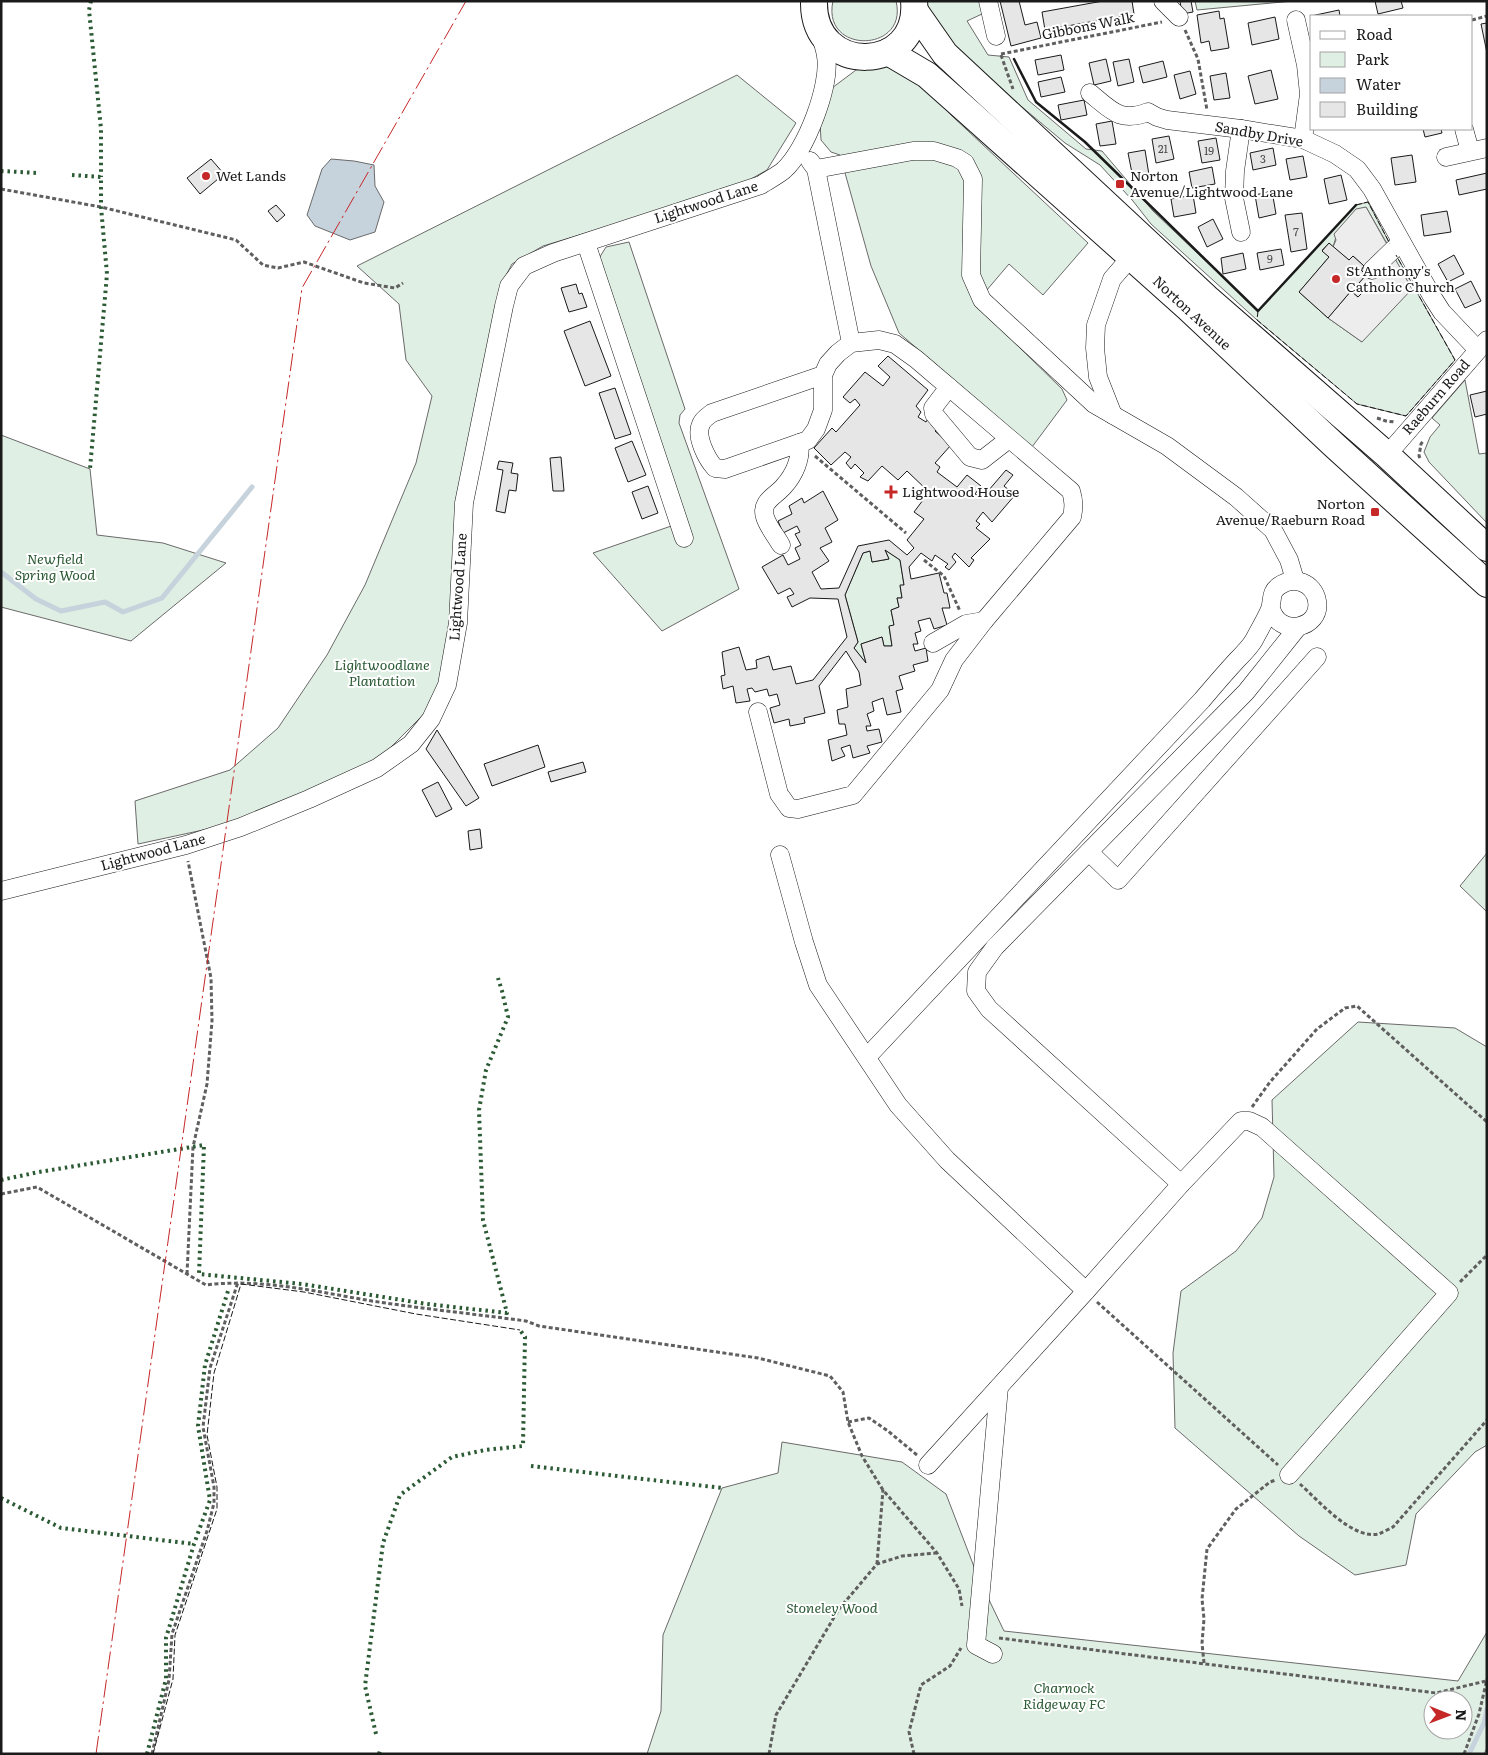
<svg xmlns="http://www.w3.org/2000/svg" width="1488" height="1755" font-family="Literata,serif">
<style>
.green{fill:#e0efe3;stroke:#6a6a6a;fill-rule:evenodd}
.parking{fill:#ededed;stroke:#6a6a6a}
.water{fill:#c6d2dc;stroke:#6a6a6a}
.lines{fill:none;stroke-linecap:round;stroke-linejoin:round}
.stream{stroke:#c6d2dc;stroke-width:5}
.building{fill:#e6e6e6;stroke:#1a1a1a;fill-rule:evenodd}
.minor-casing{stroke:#1a1a1a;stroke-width:19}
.highway-casing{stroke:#1a1a1a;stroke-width:28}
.path{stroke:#5f5f5f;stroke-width:3;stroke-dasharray:4 2.5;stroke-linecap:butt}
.minor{stroke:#fff;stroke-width:18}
.highway{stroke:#fff;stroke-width:26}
.hedge{stroke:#2b5a34;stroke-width:4;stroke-dasharray:2.5 4;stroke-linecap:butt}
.fence{stroke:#1a1a1a;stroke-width:1;stroke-dasharray:6 2.5;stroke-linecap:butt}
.wall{stroke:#1a1a1a;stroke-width:2.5}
.power{stroke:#c62828;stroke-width:1;stroke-dasharray:18 4 2.5 4;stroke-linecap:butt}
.poi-dot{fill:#c62828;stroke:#fff;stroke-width:2}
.labels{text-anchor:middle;stroke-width:4;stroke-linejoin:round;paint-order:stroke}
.number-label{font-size:11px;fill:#4d4d4d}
.street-label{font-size:14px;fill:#1a1a1a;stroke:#fff}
.poi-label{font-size:14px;fill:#1a1a1a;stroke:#fff;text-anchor:start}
.park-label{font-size:14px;font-style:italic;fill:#2b5a34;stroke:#fff}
</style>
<rect width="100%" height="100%" fill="#fff"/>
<g class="green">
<path d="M 833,1 L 896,1 C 909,53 821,55 833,1 Z"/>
<polygon points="923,1 981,1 984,13 967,21 988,55 1009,57 1028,100 1086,149 1102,151 1153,211 1258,311 1356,205 1368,202 1390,244 1386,242 1366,207 1336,237 1333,247 1329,243 1322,250 1329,257 1299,292 1328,318 1362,342 1396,255 1455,360 1406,416 1357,404 1257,320 1151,224 1133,201 1100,165 1065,143 966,60 927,17"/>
<polygon points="1195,1 1293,1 1197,10"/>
<polygon points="880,65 907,71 926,85 951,115 1088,243 1043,295 1009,264 986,291 976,305 1062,389 1067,400 1032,447 899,333 871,266 840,155 831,152 821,140 820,122 832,88 856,70"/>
<polygon points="737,75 796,123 767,170 735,188 543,246 512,264 500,287 460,490 447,661 434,704 374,764 231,824 138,844 135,801 230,770 278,728 327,655 365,585 416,463 432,396 406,360 399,304 357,266"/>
<polygon points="629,242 685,409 680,415 679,423 739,589 662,631 593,553 677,524 598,260 606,247"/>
<polygon points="1465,380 1479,454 1487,453 1487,523 1429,462 1424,452 1430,437 1440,425 1432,418"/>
<polygon points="1,435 90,469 97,535 163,543 226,563 131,641 1,607"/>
<polygon points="885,550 900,560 904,585 900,586 902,598 897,598 899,607 891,610 894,625 889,627 892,646 884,646 882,637 861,644 866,663 854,648 858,642 845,595 863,553 870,551 872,562 889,559"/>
<polygon points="1487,853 1487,912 1460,886"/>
<polygon points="1358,1022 1455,1028 1487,1047 1487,1445 1475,1452 1416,1514 1406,1565 1355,1575 1299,1536 1175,1428 1173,1353 1181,1291 1236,1251 1262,1218 1274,1177 1272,1100"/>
<path d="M 782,1442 L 902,1462 L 946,1494 L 978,1577 L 1004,1631 L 1458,1681 L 1487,1632 L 1487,1748 L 1484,1754 L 647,1754 L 661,1711 L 663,1635 L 722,1488 L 778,1473 ZM 1433,1700 L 1463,1700 L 1463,1730 L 1433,1730 Z"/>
</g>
<polygon class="parking" points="1366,207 1412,289 1362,342 1328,318 1351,291 1358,297 1366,289 1359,283 1366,275 1361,270 1364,266 1353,256 1349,260 1333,247 1336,240 1334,234 1356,209"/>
<polygon class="water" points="331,159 354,161 374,165 375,186 384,202 375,232 350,240 315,226 307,215 322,169"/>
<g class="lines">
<g class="stream">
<polyline points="1,572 36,599 61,611 105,602 123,612 162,598 252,487"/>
<polyline points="1469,1754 1484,1723 1487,1709"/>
</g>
</g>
<g class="building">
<polygon points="1000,1 1019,1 1025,25 1037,22 1041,38 1011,46"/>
<polygon points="1103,1 1132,1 1134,14 1045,30 1042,12"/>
<polygon points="1180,1 1191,1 1193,12 1182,14"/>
<polygon points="1375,1 1401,1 1403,8 1378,14"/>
<polygon points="1339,10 1340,16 1312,16 1312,21 1311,16"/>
<polygon points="1219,11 1220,19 1224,18 1229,48 1211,51 1209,41 1201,43 1197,15"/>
<polygon points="1275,17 1279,39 1252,45 1248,23"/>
<polygon points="1487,23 1487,53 1481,24"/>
<polygon points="1061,55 1064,70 1038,75 1035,60"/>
<polygon points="1106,59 1111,81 1094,85 1089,63"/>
<polygon points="1129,59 1134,82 1118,86 1113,62"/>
<polygon points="1163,61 1167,77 1143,83 1139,67"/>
<polygon points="1271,70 1278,99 1255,104 1248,76"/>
<polygon points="1190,71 1196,94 1180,99 1174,75"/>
<polygon points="1226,73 1230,98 1214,100 1210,76"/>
<polygon points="1061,77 1065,92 1041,97 1038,82"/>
<polygon points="1084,100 1087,115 1061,120 1058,105"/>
<polygon points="1112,121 1116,144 1100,146 1096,124"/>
<polygon points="1423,129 1441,129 1442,133 1425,137"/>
<polygon points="1169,136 1174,159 1156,163 1152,139"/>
<polygon points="1216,138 1220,160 1202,163 1198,141"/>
<polygon points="1273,148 1276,165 1253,170 1250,153"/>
<polygon points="1145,150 1149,175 1133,178 1128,153"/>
<polygon points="1412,155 1416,182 1395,185 1391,158"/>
<polygon points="1303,156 1307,177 1290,180 1286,159"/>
<polygon points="211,159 224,174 200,194 187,178"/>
<polygon points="1212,167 1215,184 1192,188 1189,172"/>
<polygon points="1487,173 1487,189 1459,195 1456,180"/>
<polygon points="1341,175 1347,200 1329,204 1324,179"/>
<polygon points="1272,191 1276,214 1259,218 1255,195"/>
<polygon points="1193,195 1196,213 1174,217 1171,199"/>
<polygon points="276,205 285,215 277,222 268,211"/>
<polygon points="1447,211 1451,232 1424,236 1421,215"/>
<polygon points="1302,213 1307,249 1291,252 1285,215"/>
<polygon points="1213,219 1223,239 1207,247 1198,227"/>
<polygon points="1329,243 1349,260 1353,256 1364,266 1361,270 1366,275 1359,283 1366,289 1358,297 1351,291 1328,318 1299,292 1329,257 1322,251"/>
<polygon points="1281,249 1284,265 1260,270 1257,253"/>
<polygon points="1243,253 1246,269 1223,274 1221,258"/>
<polygon points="1454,255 1464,274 1448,282 1438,264"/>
<polygon points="1471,281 1481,301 1465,308 1455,289"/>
<polygon points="576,284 579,294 582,293 587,307 569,312 561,288"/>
<polygon points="590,321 611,376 585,386 564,331"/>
<path d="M 888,356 L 928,390 L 916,406 L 921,412 L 918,417 L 926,422 L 929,417 L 940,426 L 935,431 L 951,445 L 935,463 L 940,467 L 937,472 L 957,487 L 967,475 L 981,486 L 975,494 L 982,498 L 1006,470 L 1013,475 L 1004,486 L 1015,495 L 992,522 L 983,512 L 976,521 L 980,524 L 976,528 L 990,539 L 971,558 L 974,560 L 969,567 L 955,553 L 952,557 L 956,562 L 949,570 L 945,567 L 948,564 L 935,555 L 932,561 L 921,553 L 909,567 L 911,579 L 939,573 L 944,593 L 947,593 L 950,608 L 942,608 L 947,625 L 934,629 L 930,618 L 918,621 L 921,631 L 915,633 L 918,644 L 913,644 L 915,651 L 926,648 L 928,661 L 913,665 L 915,671 L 899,676 L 903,689 L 896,691 L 901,712 L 887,715 L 883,698 L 872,702 L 874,711 L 867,714 L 871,726 L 866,726 L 867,731 L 879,729 L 882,742 L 867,746 L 870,753 L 853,758 L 850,745 L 841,748 L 845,756 L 832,761 L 828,740 L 847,735 L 845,724 L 839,724 L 837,710 L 848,707 L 846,689 L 861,685 L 859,672 L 846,651 L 819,686 L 825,713 L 804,718 L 805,723 L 790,726 L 789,719 L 774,723 L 770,708 L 780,705 L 777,694 L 769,696 L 767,689 L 755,692 L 752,688 L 747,689 L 750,701 L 736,703 L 733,686 L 723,689 L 721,676 L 725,675 L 722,652 L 739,647 L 746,670 L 757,668 L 756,660 L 769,656 L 773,670 L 791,666 L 796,684 L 813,680 L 847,637 L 838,599 L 810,598 L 792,607 L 787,597 L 794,594 L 790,588 L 778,594 L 762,567 L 783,555 L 788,565 L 800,559 L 795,548 L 801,545 L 795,534 L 800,532 L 797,526 L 783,533 L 778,521 L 792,514 L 789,506 L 802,498 L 804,503 L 823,491 L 838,520 L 825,528 L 832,542 L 820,548 L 829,561 L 812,572 L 821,589 L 839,588 L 858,546 L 889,540 L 907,555 L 914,548 L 907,540 L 924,519 L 914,512 L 929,492 L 907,471 L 898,480 L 882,466 L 868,481 L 860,477 L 864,473 L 855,464 L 851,469 L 846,463 L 851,457 L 845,452 L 831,465 L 814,448 L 832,428 L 836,432 L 860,405 L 855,399 L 850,403 L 843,397 L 865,372 L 883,386 L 890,377 L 878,366 ZM 885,550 L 900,560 L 904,585 L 900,585 L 902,598 L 897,598 L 899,607 L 891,610 L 894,625 L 889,626 L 892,646 L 884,646 L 882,637 L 861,644 L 866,663 L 854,648 L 858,642 L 845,595 L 863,553 L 870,551 L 872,562 L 889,559 Z"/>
<polygon points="615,388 631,434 615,439 599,393"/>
<polygon points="1487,391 1487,414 1475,417 1470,395"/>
<polygon points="632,441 646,475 628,482 615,448"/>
<polygon points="561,457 564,491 553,491 550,458"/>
<polygon points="499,461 513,463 511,473 518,474 516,491 509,490 505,513 496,511 503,470 497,469"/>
<polygon points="648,486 658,513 642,519 632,492"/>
<polygon points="437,730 479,798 466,806 426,749"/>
<polygon points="538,745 545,767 492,786 484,764"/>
<polygon points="583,762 586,772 551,782 548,772"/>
<polygon points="438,782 452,809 436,817 422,790"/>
<polygon points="480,829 482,848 470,850 468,831"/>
</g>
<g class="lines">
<defs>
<g id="minor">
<polyline points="988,1 996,36"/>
<polyline points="1163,1 1179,17"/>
<polyline points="1296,20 1306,65 1309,94 1303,139"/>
<path d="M 1090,93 C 1111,110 1120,123 1148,112 L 1157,117 L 1167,120 L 1241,129 L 1303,139 L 1335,154 L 1357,169 L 1372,189 L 1433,298 L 1442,312 L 1477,349"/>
<polyline points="1464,129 1470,151"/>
<polyline points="1446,157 1487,148"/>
<polyline points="810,161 816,169 851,343"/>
<polyline points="816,169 913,151 934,151 957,158 965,163 973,179 971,275 982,300 1094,404 1167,446 1236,497 1273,530 1289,560 1295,580"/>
<polyline points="1241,232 1234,198 1235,171 1241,129"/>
<polyline points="586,243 684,538"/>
<polyline points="1372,270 1401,242"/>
<polyline points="949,387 933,408 934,414 970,457 982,460 1009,439"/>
<polyline points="1113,415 1098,377 1095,348 1096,325 1112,279 1131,257"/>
<polyline points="1387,455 1487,340"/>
<path d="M 781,545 C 776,536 768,527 765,517 C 760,501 776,496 784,486 C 794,475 802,458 799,443"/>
<polyline points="933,643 966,624 984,621"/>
<path d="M 758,712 L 779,794 L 789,808 L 798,809 L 853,795 L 940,690 L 954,660 L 984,621 L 1072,517 C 1074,507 1074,501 1071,491 L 916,359 L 895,344 L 879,340 L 851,343 L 838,353 L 828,364 L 823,375 L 823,410 L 816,429 L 808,440 L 725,469 L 715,468 C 707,459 695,437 701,424 C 703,419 708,416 712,413 L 823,375"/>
<polyline points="1089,852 1118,880 1317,657"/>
<polyline points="780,855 804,942 818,985 898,1105 947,1160 1086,1291"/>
<path d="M 1,891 L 186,845 L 241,827 L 309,799 L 377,768 L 411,744 L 431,719 L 447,685 L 458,623 L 464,503 L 504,306 L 509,286 L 524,266 L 553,253 L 761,185 C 768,180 777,176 784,170 C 806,150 831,85 826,56 C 825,48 822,41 820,33"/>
<path d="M 867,1057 L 1202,700 C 1213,687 1225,673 1237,660 C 1243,654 1250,647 1254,640 C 1259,630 1266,619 1270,609 C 1273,600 1270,592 1279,586 C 1294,575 1314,583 1317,601 C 1322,629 1278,638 1271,608"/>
<polyline points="1181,1184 989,1009 976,991 977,972 995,947 1246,692 1298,627"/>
<polyline points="928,1465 1086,1291 1181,1184 1241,1121 1249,1121 1262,1127 1449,1293 1289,1475"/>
<polyline points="993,1654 976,1645 999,1387"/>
</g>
<g id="highway">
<path d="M 814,1 C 812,77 921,74 914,1"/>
<polyline points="915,11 945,54 1207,298 1387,455 1487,548"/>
<polyline points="888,52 927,75 963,107 1187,307 1334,445 1487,584"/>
</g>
</defs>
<use href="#minor" class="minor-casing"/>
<use href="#highway" class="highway-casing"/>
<g class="path">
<polyline points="1472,20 1487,16"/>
<polyline points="1185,30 1198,59 1207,110"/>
<polyline points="1001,54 1162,22"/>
<polyline points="1001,55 1013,89"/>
<polyline points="1,189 101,207 224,237 236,240 263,265 278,268 304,262 364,283 395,288 403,283"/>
<polyline points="1377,418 1386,421 1395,422"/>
<polyline points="815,456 906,533"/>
<polyline points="1420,458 1419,456 1421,444 1423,441"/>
<polyline points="924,560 944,576 960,611"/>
<polyline points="1252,1107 1270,1082 1317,1029 1345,1008 1357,1006 1487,1122"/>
<path d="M 1,1194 L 37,1187 L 206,1285 C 261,1278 318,1292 372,1301 C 418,1308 465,1313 511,1319 L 526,1321 L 539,1326 L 758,1358 L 830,1376 L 843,1392 L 848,1422 L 862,1456 L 883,1490 L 937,1553 L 959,1589 L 962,1606"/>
<polyline points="187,1274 193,1147 207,1084 212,1021 211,978 188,861"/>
<polyline points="1460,1282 1487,1255"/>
<polyline points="1097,1302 1278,1465"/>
<polyline points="848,1422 869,1418 888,1431 917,1455"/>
<path d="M 1300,1484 C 1318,1500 1352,1540 1379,1534 C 1383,1532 1389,1529 1393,1527 L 1487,1420"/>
<polyline points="877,1564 883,1490"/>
<polyline points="999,1638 1436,1693 1486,1681"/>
<polyline points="1204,1663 1202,1643 1204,1619 1202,1599 1207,1549 1236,1509 1270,1482 1276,1480"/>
<polyline points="152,1754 169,1680 172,1634 207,1531 214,1503 214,1487 203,1427 210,1368 238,1282"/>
<polyline points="769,1754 776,1715 839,1609 877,1564 902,1556 936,1553"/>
<polyline points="914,1754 909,1732 921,1685 950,1666 961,1648"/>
<polyline points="1464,1754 1479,1714 1487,1679"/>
</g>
<use href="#minor" class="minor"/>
<use href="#highway" class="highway"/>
<g class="hedge">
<polyline points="91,1 89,10 101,129 101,177"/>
<polyline points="1,171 37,173"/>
<polyline points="72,175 101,177 101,207 107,274 90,469"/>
<polyline points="1,1180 39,1172 204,1145 199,1274 302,1284 427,1304 507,1313 483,1220 479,1110 486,1070 508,1017 502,991 498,978"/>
<polyline points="531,1466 722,1488"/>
<polyline points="1,1498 61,1528 194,1544"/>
<polyline points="376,1734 365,1686 383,1543 400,1495 452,1457 485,1450 523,1446 525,1337 520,1330"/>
<polyline points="147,1754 166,1679 166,1638 194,1544 210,1500 198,1426 205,1365 228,1291"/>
<polyline points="379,1754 380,1751"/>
</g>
<g class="fence">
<polyline points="1356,205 1368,202 1390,244"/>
<polyline points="1258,311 1257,320 1357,404 1406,416 1455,360 1396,255"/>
<polyline points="153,1754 173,1679 175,1635 217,1509 217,1487 207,1435 214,1373 241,1284 304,1292 416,1314 520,1330"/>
</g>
<polyline class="wall" points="1014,59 1036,102 1085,142 1258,311 1356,205"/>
<polyline class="power" points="96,1754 302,288 466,1"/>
</g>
<g class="poi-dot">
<circle cx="206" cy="176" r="5"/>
<rect x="1115" y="179" width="10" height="10" rx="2.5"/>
<circle cx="1336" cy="279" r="5"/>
<path d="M888.5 484.5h5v5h5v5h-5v5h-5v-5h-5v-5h5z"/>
<rect x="1370" y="507" width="10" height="10" rx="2.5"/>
</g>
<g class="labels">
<g class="number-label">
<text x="1163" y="153">21</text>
<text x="1209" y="155">19</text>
<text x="1263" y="163">3</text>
<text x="1296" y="236">7</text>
<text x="1270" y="263">9</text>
</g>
<g class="street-label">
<text transform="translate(1088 26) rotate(-11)" y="5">Gibbons Walk</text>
<text transform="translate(1259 134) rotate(10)" y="5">Sandby Drive</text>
<text transform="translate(706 202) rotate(-18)" y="5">Lightwood Lane</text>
<text transform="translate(1192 313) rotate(43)" y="5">Norton Avenue</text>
<text transform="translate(1436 397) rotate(-49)" y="5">Raeburn Road</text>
<text transform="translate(458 587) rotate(-86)" y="5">Lightwood Lane</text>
<text transform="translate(153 852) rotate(-15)" y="5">Lightwood Lane</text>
</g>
<g class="poi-label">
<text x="216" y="181">Wet Lands</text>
<text x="1130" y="181">Norton<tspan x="1130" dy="16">Avenue/Lightwood Lane</tspan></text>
<text x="1346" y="276">St Anthony's<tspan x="1346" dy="16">Catholic Church</tspan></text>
<text x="902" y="497">Lightwood House</text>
<text x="1365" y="509" text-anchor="end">Norton<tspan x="1365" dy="16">Avenue/Raeburn Road</tspan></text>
</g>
<g class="park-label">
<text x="55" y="564">Newfield<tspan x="55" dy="16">Spring Wood</tspan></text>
<text x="382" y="670">Lightwoodlane<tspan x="382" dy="16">Plantation</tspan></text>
<text x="832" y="1613">Stoneley Wood</text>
<text x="1064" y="1693">Charnock<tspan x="1064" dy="16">Ridgeway FC</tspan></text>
</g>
</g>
<rect width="1488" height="1755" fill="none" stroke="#1a1a1a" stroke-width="5"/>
<rect x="1310" y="15" width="162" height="115" fill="#ffffff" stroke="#a3a3a3"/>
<rect x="1320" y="31" width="25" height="8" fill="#ffffff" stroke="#a3a3a3"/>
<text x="1356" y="40" font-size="15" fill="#1a1a1a">Road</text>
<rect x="1320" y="52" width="25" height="15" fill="#e0efe3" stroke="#a3a3a3"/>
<text x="1356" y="65" font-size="15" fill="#1a1a1a">Park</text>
<rect x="1320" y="78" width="25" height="15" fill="#c6d2dc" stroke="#a3a3a3"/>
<text x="1356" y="90" font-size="15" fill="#1a1a1a">Water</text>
<rect x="1320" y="102" width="25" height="15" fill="#e6e6e6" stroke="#a3a3a3"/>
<text x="1356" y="115" font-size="15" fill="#1a1a1a">Building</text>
<g transform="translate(1448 1715) rotate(91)"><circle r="24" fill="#ffffff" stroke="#a3a3a3"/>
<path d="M0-4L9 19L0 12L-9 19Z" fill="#c62828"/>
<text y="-8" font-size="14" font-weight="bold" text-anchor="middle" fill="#1a1a1a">N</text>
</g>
</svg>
